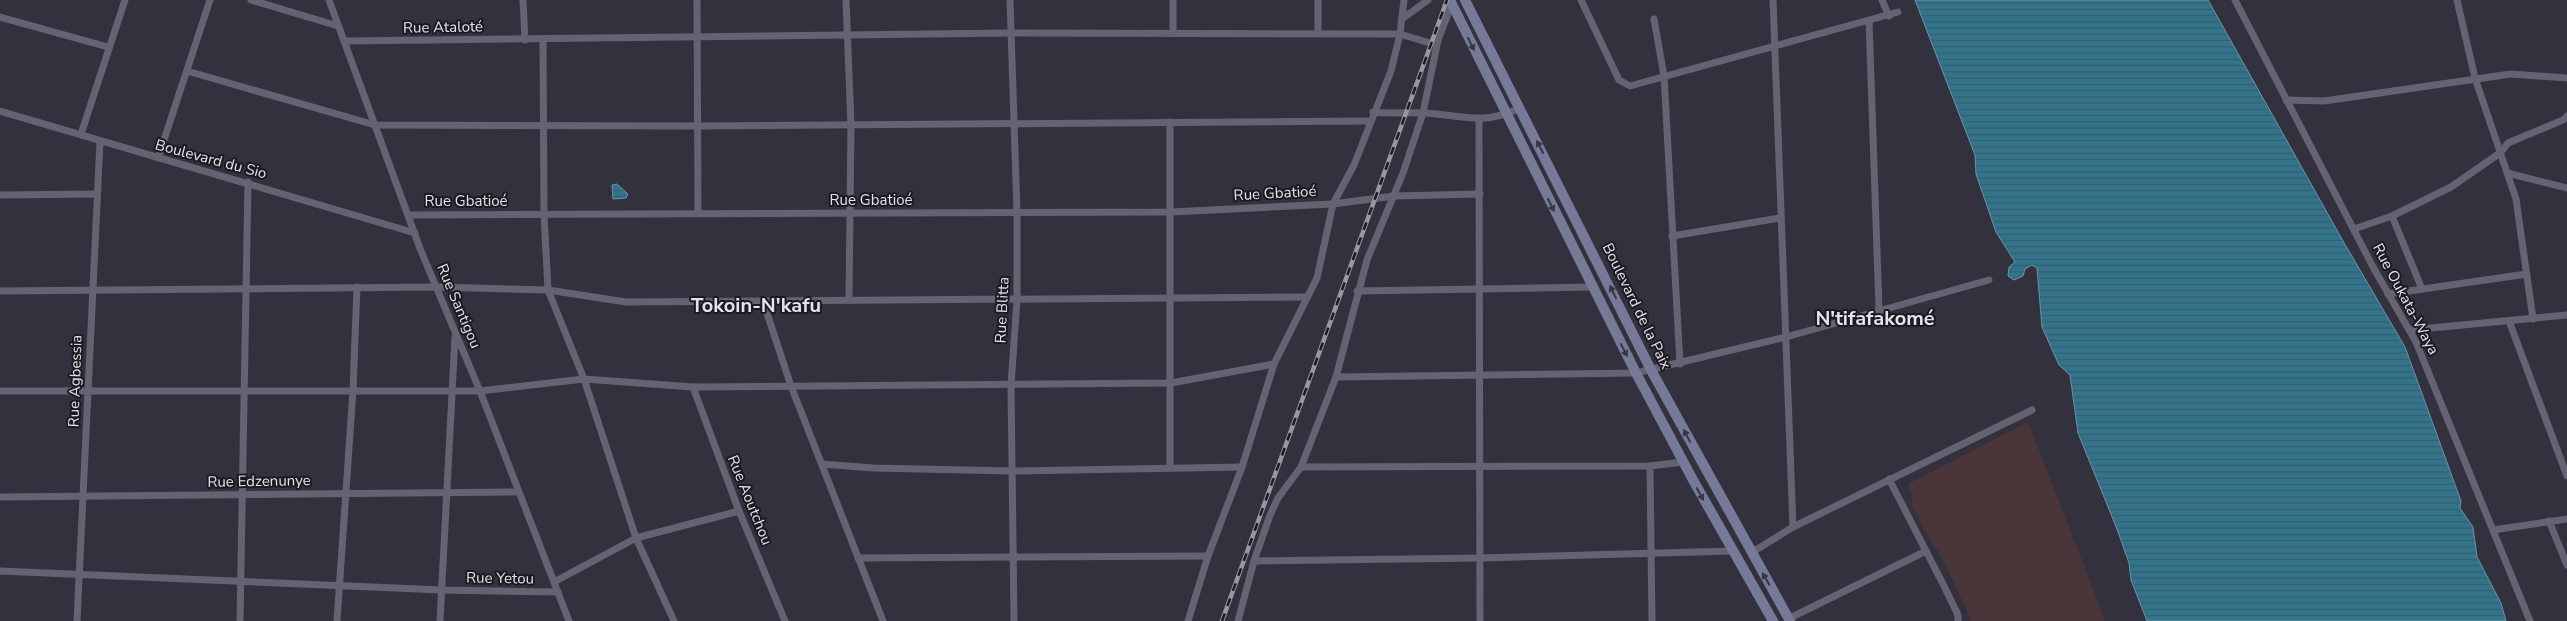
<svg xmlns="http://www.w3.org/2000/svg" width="2567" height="621" font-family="'Nunito Sans',sans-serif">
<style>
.education{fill:#4a3538}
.water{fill:url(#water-rules);stroke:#6795a8}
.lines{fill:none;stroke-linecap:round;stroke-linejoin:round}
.minor{stroke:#656372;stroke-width:7}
.secondary{stroke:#767a99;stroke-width:10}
.rail-casing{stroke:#9997a2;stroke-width:4.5}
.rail{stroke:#1b1a20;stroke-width:2.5;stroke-dasharray:8;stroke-linecap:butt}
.oneway{fill:#363744}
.labels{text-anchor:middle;stroke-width:4;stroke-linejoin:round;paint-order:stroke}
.street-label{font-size:15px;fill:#e4e3ec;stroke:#1b1a20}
.district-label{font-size:20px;font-weight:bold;fill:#e4e3ec;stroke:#1b1a20}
</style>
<defs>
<pattern id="water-rules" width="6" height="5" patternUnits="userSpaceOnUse" patternTransform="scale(1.25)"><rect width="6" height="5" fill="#32748b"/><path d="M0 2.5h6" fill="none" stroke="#3b5c69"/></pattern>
</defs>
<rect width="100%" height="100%" fill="#34313f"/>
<polygon class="education" points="2028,422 2083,563 2105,621 1972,621 1939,552 1933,546 1912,506 1912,495 1908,484"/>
<g class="water">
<polygon points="1915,0 2208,0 2343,241 2405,347 2461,501 2460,508 2473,527 2477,557 2501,603 2506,621 2147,621 2131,580 2129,563 2117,529 2078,433 2070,375 2059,365 2042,327 2037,268 2032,265 2025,269 2023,276 2014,280 2008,276 2009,267 2015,262 1996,232 1976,174 1975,155"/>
<polygon points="617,184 628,194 626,198 613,199 612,185"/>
</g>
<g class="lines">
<g class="minor">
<polyline points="251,0 338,26"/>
<polyline points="329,0 421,251 480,391 569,621"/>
<polyline points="523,0 525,40"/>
<polyline points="697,0 698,213"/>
<polyline points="846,0 851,125 849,299"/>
<polyline points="1010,0 1017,213 1017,300 1011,385 1014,621"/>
<polyline points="1173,0 1173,33"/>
<polyline points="1581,0 1619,80 1630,86 1898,12"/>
<polyline points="1773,0 1793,527"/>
<polyline points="1882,0 1889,16"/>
<polyline points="2235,0 2373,267 2416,342 2530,621"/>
<polyline points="2457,0 2475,78 2516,199 2533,319"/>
<polyline points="0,17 108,47"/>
<polyline points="1402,19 1428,0"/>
<polyline points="1654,19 1664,76 1680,364"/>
<polyline points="1869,21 1879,309"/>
<polyline points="1318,33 1318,0"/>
<polyline points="543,39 544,214 548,290 584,379 636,538 674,621"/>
<polyline points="344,41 1010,33 1400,34 1430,43 1438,40"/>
<polyline points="187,71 375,125 699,126 1370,121"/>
<polyline points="2286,100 2324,101 2511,74 2567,78"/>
<polyline points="0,111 415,233"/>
<path d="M 1373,112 C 1390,114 1408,112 1424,113 C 1462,115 1483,126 1520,108"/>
<polyline points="1479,120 1480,621"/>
<polyline points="1170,122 1170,468"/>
<polyline points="81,134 125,0"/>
<polyline points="158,158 210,0"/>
<polyline points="2507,173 2567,188"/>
<polyline points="0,195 97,194"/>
<polyline points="409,215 1171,212 1333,204 1394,196 1480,194"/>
<polyline points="2392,216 2422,289"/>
<polyline points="2354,229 2392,216 2451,187 2500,153 2508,143 2563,120 2567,116"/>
<polyline points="1672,236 1780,218"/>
<polyline points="0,291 436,287 548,290 626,302 1306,297"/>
<polyline points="1357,291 1593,287"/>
<polyline points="2388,294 2527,274"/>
<polyline points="763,301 791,386 883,621"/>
<polyline points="2509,321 2567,476"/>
<polyline points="2410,330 2567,315"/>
<polyline points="1336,377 1636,373 1786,337 1989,280"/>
<polyline points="693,387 739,511 785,621"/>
<polyline points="0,391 480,391 584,379 693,387 1171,383 1274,364"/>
<polyline points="822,464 873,468 1012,471 1242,467"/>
<polyline points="1650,466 1652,621"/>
<polyline points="1301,467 1650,466 1683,462"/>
<polyline points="1889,479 1944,586 1958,615 1958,621"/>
<polyline points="0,497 518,492"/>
<polyline points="2549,521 2567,565"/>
<polyline points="2493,530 2567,519"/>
<polyline points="1751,553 1793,527 2032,410"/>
<polyline points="858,558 1208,556"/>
<polyline points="1254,561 1480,558 1733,551"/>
<polyline points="0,571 442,590 558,592"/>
<polyline points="554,582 636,538 739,511"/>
<polyline points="1788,619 1926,551"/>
<polyline points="77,621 100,142"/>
<polyline points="240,621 248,182"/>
<polyline points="337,621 353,390 357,287"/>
<polyline points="440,621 455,337"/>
<polyline points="1188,621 1208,556 1242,467 1274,364 1317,278 1333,204 1354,165 1391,71 1400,34 1404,0"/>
<polyline points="1238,621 1254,561 1270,515 1278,498 1301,467 1336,377 1367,260 1403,173 1423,113 1438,40 1452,4"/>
</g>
<g class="secondary">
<polyline points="1450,0 1636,373 1693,480 1773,621"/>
<polyline points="1465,0 1651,370 1790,621"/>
</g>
<defs>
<polyline id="rail" points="1222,621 1447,0"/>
</defs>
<use href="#rail" class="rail-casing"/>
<use href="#rail" class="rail"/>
</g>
<defs><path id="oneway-solid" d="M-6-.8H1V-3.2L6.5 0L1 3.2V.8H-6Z" transform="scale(1.25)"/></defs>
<g class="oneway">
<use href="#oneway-solid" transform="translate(1471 44) rotate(64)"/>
<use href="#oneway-solid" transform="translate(1540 147) rotate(-117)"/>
<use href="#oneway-solid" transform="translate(1551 205) rotate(63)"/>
<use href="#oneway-solid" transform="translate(1613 292) rotate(-116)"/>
<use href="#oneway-solid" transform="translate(1624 350) rotate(63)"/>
<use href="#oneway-solid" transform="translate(1687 436) rotate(-118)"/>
<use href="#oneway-solid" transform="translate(1700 494) rotate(61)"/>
<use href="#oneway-solid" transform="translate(1766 579) rotate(-120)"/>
</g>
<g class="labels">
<g class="street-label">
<text transform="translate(443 27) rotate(-1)" y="5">Rue Ataloté</text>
<text transform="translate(211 159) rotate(15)" y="5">Boulevard du Sio</text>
<text transform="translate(1275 193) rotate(-3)" y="5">Rue Gbatioé</text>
<text x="871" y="205">Rue Gbatioé</text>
<text x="466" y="206">Rue Gbatioé</text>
<text transform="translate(2406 299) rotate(62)" y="5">Rue Oukata-Waya</text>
<text transform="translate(459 306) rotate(67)" y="5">Rue Santigou</text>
<text transform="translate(1637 306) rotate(64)" y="5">Boulevard de la Paix</text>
<text transform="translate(1002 310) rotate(-87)" y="5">Rue Blitta</text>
<text transform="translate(75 381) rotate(-88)" y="5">Rue Agbessia</text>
<text transform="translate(259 481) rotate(-1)" y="5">Rue Edzenunye</text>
<text transform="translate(750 500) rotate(68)" y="5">Rue Aoutchou</text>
<text transform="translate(500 578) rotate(1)" y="5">Rue Yetou</text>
</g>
<g class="district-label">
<text x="756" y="312">Tokoin-N'kafu</text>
<text x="1875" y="325">N'tifafakomé</text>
</g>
</g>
</svg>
